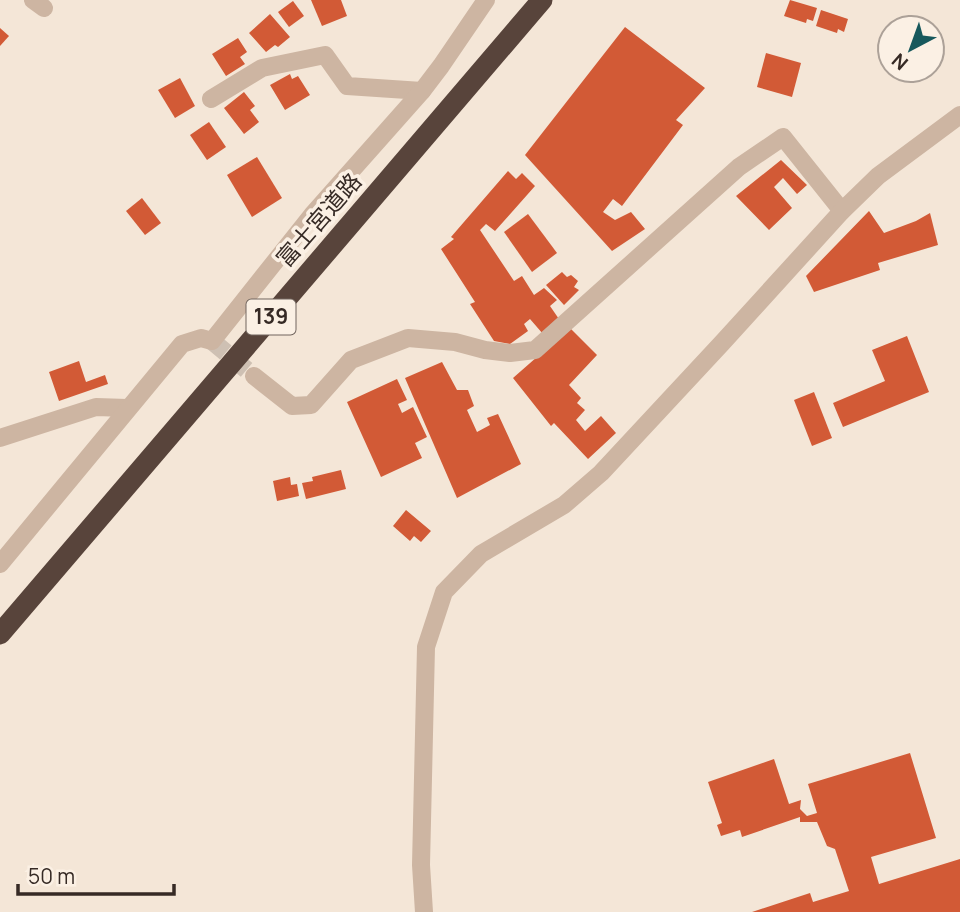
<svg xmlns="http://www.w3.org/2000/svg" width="960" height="912" font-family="Manrope,'Noto Sans JP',sans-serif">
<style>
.building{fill:#d25a36}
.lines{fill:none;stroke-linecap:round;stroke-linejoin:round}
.street-tunnel{stroke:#cec0b3;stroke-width:18;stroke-dasharray:18 9;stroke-linecap:butt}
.street{stroke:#cdb5a2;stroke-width:18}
.highway{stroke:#58443b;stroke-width:21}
.labels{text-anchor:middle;stroke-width:7;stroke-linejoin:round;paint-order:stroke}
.shield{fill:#fbf0e4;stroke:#71655e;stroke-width:2}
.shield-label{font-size:21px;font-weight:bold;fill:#362a25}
.street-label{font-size:23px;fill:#362a25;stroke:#fbf0e4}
</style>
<rect width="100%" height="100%" fill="#f4e6d7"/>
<g class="building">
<polygon points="311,0 341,0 347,16 322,26"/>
<polygon points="790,0 817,8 813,21 807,19 806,23 784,16"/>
<polygon points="293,1 304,16 289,27 278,12"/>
<polygon points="821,10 848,19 844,32 838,29 837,33 816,26"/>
<polygon points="270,14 290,37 278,47 275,45 266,52 249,33"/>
<polygon points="625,27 705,88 676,120 683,125 622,206 613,199 603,212 615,220 631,212 645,229 612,251 525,155"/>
<polygon points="0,28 9,36 0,46"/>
<polygon points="238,38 247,52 240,57 245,64 226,76 212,54"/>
<polygon points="766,53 801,63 792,97 757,87"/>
<polygon points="290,74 292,79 298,76 310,95 285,110 270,85"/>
<polygon points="180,78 195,106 175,118 158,90"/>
<polygon points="244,92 255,106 250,110 259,122 244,134 224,108"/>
<polygon points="209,122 226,147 207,160 190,135"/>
<polygon points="257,157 282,198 252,217 227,175"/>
<polygon points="781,160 807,185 797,194 783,178 774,187 792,208 769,230 736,196"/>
<polygon points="508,171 516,179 522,173 535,186 495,231 486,224 480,230 514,281 522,276 534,295 544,288 557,300 550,306 561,322 543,334 530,319 524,324 528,331 510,344 494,341 470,304 475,302 441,249 454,239 451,237"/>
<polygon points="142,198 161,223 145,235 126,211"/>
<polygon points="869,211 884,233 916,221 930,213 938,245 878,263 880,270 814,292 806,276"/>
<polygon points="528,214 557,253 532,272 504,232"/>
<polygon points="562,272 567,277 571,275 578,281 574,287 579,290 564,305 546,285"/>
<polygon points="570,328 597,355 569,385 581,398 577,403 585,410 576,420 585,431 601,416 616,433 588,459 554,423 551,426 513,378"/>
<polygon points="907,336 929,392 843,427 833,403 885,381 872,350"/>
<polygon points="79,361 86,382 105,375 108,384 59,401 49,372"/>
<polygon points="442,362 457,390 468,390 474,406 467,410 477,432 490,425 487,418 498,414 521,464 457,498 405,378"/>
<polygon points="397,379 407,400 398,404 402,413 413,407 427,437 415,443 422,458 381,477 347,402"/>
<polygon points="814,392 832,438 812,446 794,400"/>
<polygon points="341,470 346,489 306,499 302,483 313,481 312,477"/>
<polygon points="290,477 291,485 297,484 299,496 277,501 273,481"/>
<polygon points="406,510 431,531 421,542 414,536 410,541 393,526"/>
<polygon points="910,753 936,838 871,857 879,884 960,859 960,912 752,912 810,893 813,902 849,891 835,849 827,846 817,822 800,822 800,817 742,837 740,830 721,836 717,825 722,823 708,782 774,759 789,804 801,800 800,809 807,816 817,813 808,784"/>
</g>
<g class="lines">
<polyline class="street-tunnel" points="212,341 254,376"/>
<g class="street">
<polyline points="33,0 44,8"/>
<polyline points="211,99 262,68 325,55 347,86 422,91"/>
<polyline points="254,376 292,406 311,405 351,360 408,338 455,342 485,350 510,353 535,350 739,167 783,137 842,211"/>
<polyline points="0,438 96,407 127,408"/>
<polyline points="0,564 182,344 201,338 212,341 312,215 422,91 441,66 486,0"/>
<polyline points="424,912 421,865 426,647 444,592 481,554 564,505 601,473 722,343 842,211 878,176 960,115"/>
</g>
<polyline class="highway" points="0,634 542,0"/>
</g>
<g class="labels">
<rect class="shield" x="246.5" y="299.5" width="49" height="35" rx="5"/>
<g class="shield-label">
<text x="271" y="324">139</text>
</g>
<g class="street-label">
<text transform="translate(319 220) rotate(-49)" y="8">富士宮道路</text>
</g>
</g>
<g transform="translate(911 49) rotate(221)"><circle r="33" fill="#fbf0e4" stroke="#aca198" stroke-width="2"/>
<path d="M0-5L12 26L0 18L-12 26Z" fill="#17585c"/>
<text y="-10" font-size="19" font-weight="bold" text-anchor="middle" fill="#362a25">N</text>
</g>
<path d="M18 884v10h156v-10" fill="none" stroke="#362a25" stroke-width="3.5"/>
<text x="28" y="884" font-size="21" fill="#362a25" stroke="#fbf0e4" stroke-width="5" paint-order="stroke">50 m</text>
</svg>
